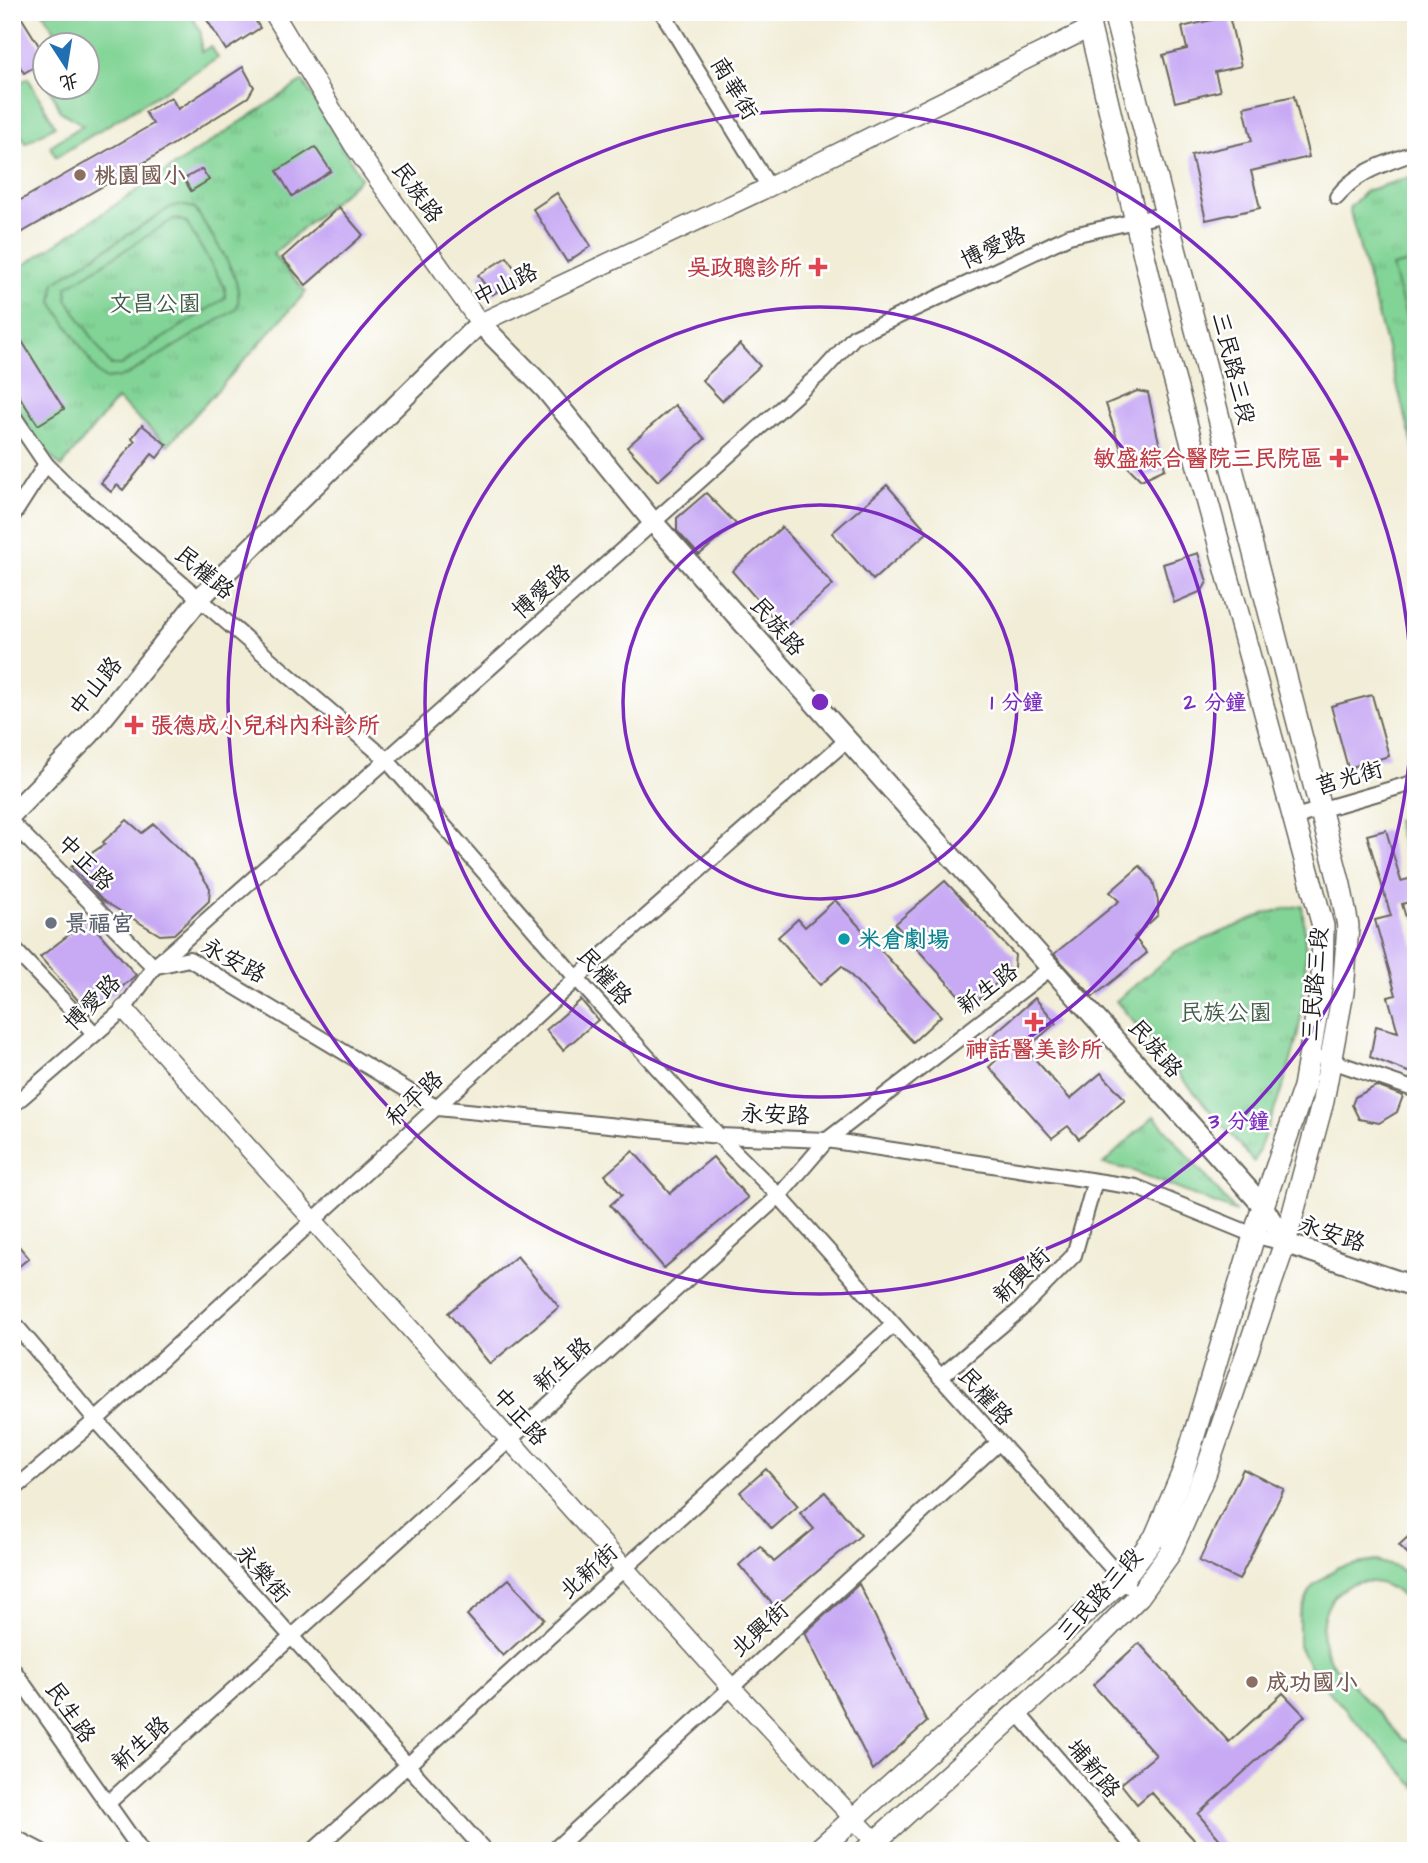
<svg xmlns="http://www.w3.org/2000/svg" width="1428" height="1863" font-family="'Architects Daughter','LXGW WenKai TC',sans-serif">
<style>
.grass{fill:url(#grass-tufts);stroke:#4f7859;stroke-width:2}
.garden{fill:#82d496;stroke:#4f7859;stroke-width:2;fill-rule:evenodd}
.building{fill:#c8aaf4}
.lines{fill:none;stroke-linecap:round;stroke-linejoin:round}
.minor-casing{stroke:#67655d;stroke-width:18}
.tertiary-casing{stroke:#67655d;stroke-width:21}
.secondary-casing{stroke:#67655d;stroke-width:23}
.primary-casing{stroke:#67655d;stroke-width:24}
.minor{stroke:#fff;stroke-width:14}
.tertiary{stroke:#fff;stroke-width:18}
.secondary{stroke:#fff;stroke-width:19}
.primary{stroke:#fff;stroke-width:21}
.ring{fill:none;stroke:#7b2cbf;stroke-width:3.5}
.education-dot{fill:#8d6e63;stroke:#fff;stroke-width:2.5}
.health-dot{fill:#e0444e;stroke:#fff;stroke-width:2.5}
.worship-dot{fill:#6b7280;stroke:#fff;stroke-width:2.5}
.culture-dot{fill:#0f9aa8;stroke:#fff;stroke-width:2.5}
.labels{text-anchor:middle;stroke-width:5;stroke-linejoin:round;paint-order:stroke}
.street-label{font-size:23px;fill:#1c1c1c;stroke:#fff}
.education-label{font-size:23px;font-weight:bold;fill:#785e54;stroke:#fff;text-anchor:start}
.health-label{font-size:23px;font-weight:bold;fill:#be3a42;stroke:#fff;text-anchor:end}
.park-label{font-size:23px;fill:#405c47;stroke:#fff}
.worship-label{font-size:23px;font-weight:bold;fill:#5b616d;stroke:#fff;text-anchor:start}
.culture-label{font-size:23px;font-weight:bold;fill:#0d838f;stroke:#fff;text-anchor:start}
.centre{fill:#7b2cbf;stroke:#fff;stroke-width:3.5}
.ring-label{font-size:21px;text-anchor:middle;font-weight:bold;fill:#7b2cbf;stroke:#fff;stroke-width:5;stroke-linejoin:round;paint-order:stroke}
</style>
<defs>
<pattern id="grass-tufts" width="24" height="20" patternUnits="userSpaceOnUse" patternTransform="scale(1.75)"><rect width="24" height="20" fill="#82d496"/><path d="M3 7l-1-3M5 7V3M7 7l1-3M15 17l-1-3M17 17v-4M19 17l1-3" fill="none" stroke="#70b581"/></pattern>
</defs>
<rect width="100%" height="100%" fill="#fff"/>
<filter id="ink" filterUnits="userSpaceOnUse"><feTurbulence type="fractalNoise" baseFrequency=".0143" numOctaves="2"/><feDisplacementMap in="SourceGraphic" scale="14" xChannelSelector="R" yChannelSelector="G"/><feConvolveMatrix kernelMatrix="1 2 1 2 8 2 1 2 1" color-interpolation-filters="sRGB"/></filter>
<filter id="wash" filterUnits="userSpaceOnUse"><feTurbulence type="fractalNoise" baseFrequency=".00686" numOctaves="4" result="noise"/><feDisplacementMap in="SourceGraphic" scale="28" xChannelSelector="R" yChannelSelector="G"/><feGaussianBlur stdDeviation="1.57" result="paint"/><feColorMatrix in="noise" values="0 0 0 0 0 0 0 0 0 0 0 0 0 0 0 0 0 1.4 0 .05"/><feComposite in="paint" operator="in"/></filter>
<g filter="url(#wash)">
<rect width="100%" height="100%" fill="#f1edd7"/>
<g class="grass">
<polygon points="303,81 361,178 273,254 306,292 168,445 117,399 61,467 36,440 12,399 12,273"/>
<polygon points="1416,175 1416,455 1349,208 1366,191"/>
<polygon points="1416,816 1416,861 1408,863 1396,821"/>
<path d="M 1302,905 C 1315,1009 1292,1067 1254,1162 L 1116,1001 L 1176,951 L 1267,913 Z"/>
<polygon points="1154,1116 1236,1212 1131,1170 1103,1164"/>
</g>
<g class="garden">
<polygon points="43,12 190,12 201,33 201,52 211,46 218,58 56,157 50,146 83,125 60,111 50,88 88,88 88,46 64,45"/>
<polygon points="28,78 55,126 26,143 12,120 12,87"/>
<path d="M 179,205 L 195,208 C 208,232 251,285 235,310 L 125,376 L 106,379 L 98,373 L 52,302 L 55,282 L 171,207 ZM 175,218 L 186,222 L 225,288 L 225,298 L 121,365 L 110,365 L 67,299 L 67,287 Z"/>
<polygon points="1416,261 1416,351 1392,267"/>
<path d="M 1376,1561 L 1398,1568 L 1416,1580 L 1416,1611 C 1408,1602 1401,1594 1391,1588 C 1344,1563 1304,1615 1331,1662 L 1402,1739 L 1416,1744 L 1416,1787 L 1314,1675 L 1299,1646 L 1299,1616 L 1312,1587 L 1338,1567 Z"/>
</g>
<g id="blocks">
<g class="building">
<polygon points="12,12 18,12 46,57 46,60 24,73 12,54"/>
<polygon points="202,12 250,12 260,28 226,50"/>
<polygon points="1229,16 1241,66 1215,72 1220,91 1175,102 1163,55 1187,49 1182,27"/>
<polygon points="243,67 254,87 248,97 145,162 12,238 12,205 153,124 145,112 171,97 178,109"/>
<polygon points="1294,96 1309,157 1251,171 1260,208 1206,220 1191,155 1252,141 1244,107"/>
<polygon points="315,147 331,171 292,196 277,171"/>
<polygon points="202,169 209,180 191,191 184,179"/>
<polygon points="557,193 591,246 567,262 533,209"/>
<polygon points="339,207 363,235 306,285 282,258"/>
<polygon points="507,257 520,277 492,295 478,275"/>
<polygon points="12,325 64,409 38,425 12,385"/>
<polygon points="740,344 760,366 722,401 702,380"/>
<polygon points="1137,391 1148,393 1165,469 1141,480 1126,465 1106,404"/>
<polygon points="675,405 705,439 658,481 627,447"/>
<polygon points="142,425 167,445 157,458 152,454 123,490 117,485 111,492 101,483 135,441 132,438"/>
<polygon points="887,485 928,532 873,580 832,533"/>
<polygon points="706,493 736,524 699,555 677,531 677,518"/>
<polygon points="782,527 833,585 783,629 732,571"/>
<polygon points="1198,553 1207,582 1202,591 1174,603 1163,564"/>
<polygon points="1372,695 1389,756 1348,768 1331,706"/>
<polygon points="127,820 142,833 154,824 193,862 210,888 209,901 174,934 160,935 102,900 71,867 105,844 103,842"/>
<polygon points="1386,830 1401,881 1416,877 1416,900 1402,904 1416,952 1416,1070 1408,1072 1370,1057 1376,1026 1398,1032 1388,997 1396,995 1375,920 1391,916 1367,835"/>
<polygon points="1140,866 1153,881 1158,901 1158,915 1134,937 1147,953 1093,997 1054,954 1119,901 1110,892"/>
<polygon points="945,881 1015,955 1014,967 977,1001 964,1001 895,924"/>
<polygon points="835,900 941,1016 913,1042 842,966 820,985 778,937 798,919 805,927"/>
<polygon points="88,920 136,975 90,1014 40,957"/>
<polygon points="1035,998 1056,1023 1026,1049 1070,1099 1101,1073 1125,1099 1079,1139 1068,1126 1052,1138 989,1067 1001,1056 987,1040"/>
<polygon points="581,1000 598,1020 563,1050 546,1030"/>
<polygon points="1376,1086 1403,1096 1397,1112 1379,1123 1359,1119 1352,1105 1355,1097"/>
<polygon points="633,1151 670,1193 713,1157 748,1198 664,1268 610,1205 622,1195 605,1175"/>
<polygon points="12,1238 29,1258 12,1272"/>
<polygon points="517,1256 559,1307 490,1364 448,1313"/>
<polygon points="766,1469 798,1506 772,1529 740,1492"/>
<polygon points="1243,1469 1284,1489 1239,1580 1199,1561"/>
<polygon points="825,1492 861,1535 775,1607 739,1565 760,1546 774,1562 814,1529 800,1513"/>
<polygon points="1409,1536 1416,1543 1416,1562 1399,1545"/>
<polygon points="509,1579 544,1619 503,1656 467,1615"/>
<polygon points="859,1584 927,1722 873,1770 805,1633"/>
<polygon points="1139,1643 1229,1742 1283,1693 1305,1716 1198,1814 1230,1851 1188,1851 1197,1843 1151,1792 1137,1804 1121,1784 1156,1755 1093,1685"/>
</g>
</g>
</g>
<g filter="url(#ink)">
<use href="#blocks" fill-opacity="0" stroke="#67655d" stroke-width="2"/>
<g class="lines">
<defs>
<g id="minor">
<polyline points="662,12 769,187"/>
<path d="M 1337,197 C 1356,171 1387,163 1416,152"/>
<polyline points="12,414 46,464 67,485 386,759 577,979 719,1136 779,1196 1128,1586"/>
<polyline points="12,517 46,464"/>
<polyline points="1295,817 1416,782"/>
<polyline points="12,823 154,967"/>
<polyline points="12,947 95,1034"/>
<polyline points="157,966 189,959 437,1108 719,1136 827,1140 1136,1187 1256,1236 1285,1243"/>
<polyline points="1323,1058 1416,1090"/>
<polyline points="12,1106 124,1009 154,967 823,371 854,337 1069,236 1166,214"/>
<polyline points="12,1321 96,1420 485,1851"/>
<polyline points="940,1377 1021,1309 1074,1255 1095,1181"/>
<polyline points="12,1491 96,1420 587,969 847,740"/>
<polyline points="12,1668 141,1851"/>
<polyline points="1018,1713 1137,1851"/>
<polyline points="108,1803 779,1196 827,1140 1052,967"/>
<polyline points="12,1836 41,1851"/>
<polyline points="313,1851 893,1325"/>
<polyline points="553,1851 998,1443"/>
</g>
<g id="tertiary">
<polyline points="273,12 354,146 480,323 769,187 1090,28"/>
<polyline points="124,1009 730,1686 884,1851"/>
</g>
<polyline id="secondary" points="12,814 90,734 201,597 480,323 545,389 653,522 1263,1206 1285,1243 1416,1287"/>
<g id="primary">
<polyline points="817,1851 1122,1580 1155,1537 1183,1472 1263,1206 1304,1087 1322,982 1323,926 1168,356 1090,28 1090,12"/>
<polyline points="865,1851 1086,1650 1139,1596 1170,1553 1205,1474 1285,1243 1323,1101 1343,992 1348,926 1340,885 1115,17 1111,12"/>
</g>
</defs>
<use href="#minor" class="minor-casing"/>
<use href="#tertiary" class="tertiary-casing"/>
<use href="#secondary" class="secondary-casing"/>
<use href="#primary" class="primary-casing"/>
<use href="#minor" class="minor"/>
<use href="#tertiary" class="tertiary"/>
<use href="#secondary" class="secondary"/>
<use href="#primary" class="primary"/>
</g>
</g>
<g class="ring">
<circle cx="820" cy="702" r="197"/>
<circle cx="820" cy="702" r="395"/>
<circle cx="820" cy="702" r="592"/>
</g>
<g class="education-dot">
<circle cx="80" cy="175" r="7"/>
<circle cx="1252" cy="1682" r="7"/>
</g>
<g class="health-dot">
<path d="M814.5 256.5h7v7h7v7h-7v7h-7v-7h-7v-7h7z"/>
<path d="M1335.5 447.5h7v7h7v7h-7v7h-7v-7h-7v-7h7z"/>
<path d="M130.5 714.5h7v7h7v7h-7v7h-7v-7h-7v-7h7z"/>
<path d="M1030.5 1011.5h7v7h7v7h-7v7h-7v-7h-7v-7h7z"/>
</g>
<circle class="worship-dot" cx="51" cy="923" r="7"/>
<circle class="culture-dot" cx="844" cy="939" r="7"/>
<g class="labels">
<g class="street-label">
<text transform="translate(735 88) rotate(59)" y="8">南華街</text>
<text transform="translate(418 192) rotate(54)" y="8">民族路</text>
<text transform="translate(993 247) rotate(-25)" y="8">博愛路</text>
<text transform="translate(505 284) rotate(-26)" y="8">中山路</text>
<text transform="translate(1234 368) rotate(76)" y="8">三民路三段</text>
<text transform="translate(205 572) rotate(40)" y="8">民權路</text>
<text transform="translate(541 591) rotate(-42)" y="8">博愛路</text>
<text transform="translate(778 626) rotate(49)" y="8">民族路</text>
<text transform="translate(95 686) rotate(-51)" y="8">中山路</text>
<text transform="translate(1349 777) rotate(-16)" y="8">莒光街</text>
<text transform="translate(86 862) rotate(45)" y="8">中正路</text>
<text transform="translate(234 960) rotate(28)" y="8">永安路</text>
<text transform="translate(605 976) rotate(48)" y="8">民權路</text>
<text transform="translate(1314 984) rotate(-85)" y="8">三民路三段</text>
<text transform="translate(987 988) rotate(-37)" y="8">新生路</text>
<text transform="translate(92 1002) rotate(-45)" y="8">博愛路</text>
<text transform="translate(1156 1048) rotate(49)" y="8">民族路</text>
<text transform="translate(414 1098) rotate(-43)" y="8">和平路</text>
<text transform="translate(775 1114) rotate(2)" y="8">永安路</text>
<text transform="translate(1332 1233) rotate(18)" y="8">永安路</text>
<text transform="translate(1021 1275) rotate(-44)" y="8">新興街</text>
<text transform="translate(562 1364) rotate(-42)" y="8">新生路</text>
<text transform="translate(986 1396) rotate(48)" y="8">民權路</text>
<text transform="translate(520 1416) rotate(48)" y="8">中正路</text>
<text transform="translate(588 1571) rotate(-42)" y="8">北新街</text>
<text transform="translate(263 1573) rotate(48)" y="8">永樂街</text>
<text transform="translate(1099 1594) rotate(-48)" y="8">三民路三段</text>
<text transform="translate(759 1629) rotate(-42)" y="8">北興街</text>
<text transform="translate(71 1712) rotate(55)" y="8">民生路</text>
<text transform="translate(140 1743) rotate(-42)" y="8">新生路</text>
<text transform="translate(1094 1768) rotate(50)" y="8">埔新路</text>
</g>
<g class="education-label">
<text x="94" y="183">桃園國小</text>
<text x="1266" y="1690">成功國小</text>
</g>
<g class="health-label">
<text x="802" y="275">吳政聰診所</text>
<text x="1323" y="466">敏盛綜合醫院三民院區</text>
<text x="150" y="733" text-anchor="start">張德成小兒科內科診所</text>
<text x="1034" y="1057" text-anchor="middle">神話醫美診所</text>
</g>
<g class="park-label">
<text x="155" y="311">文昌公園</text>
<text x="1226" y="1020">民族公園</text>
</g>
<g class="worship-label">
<text x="65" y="931">景福宮</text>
</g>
<g class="culture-label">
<text x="858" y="947">米倉劇場</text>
</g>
</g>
<circle cx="820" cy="702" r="10" class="centre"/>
<g class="ring-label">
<text x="1017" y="709">1 分鐘</text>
<text x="1215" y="709">2 分鐘</text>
<text x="1239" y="1128">3 分鐘</text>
</g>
<rect width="1428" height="1863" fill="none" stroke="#fff" stroke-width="42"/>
<g transform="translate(66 66) rotate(168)"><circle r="33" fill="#ffffff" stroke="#a4a4a4" stroke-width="2"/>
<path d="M0-5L12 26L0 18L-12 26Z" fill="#1f6fb2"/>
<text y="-10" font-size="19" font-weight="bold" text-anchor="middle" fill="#1c1c1c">北</text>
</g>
</svg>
